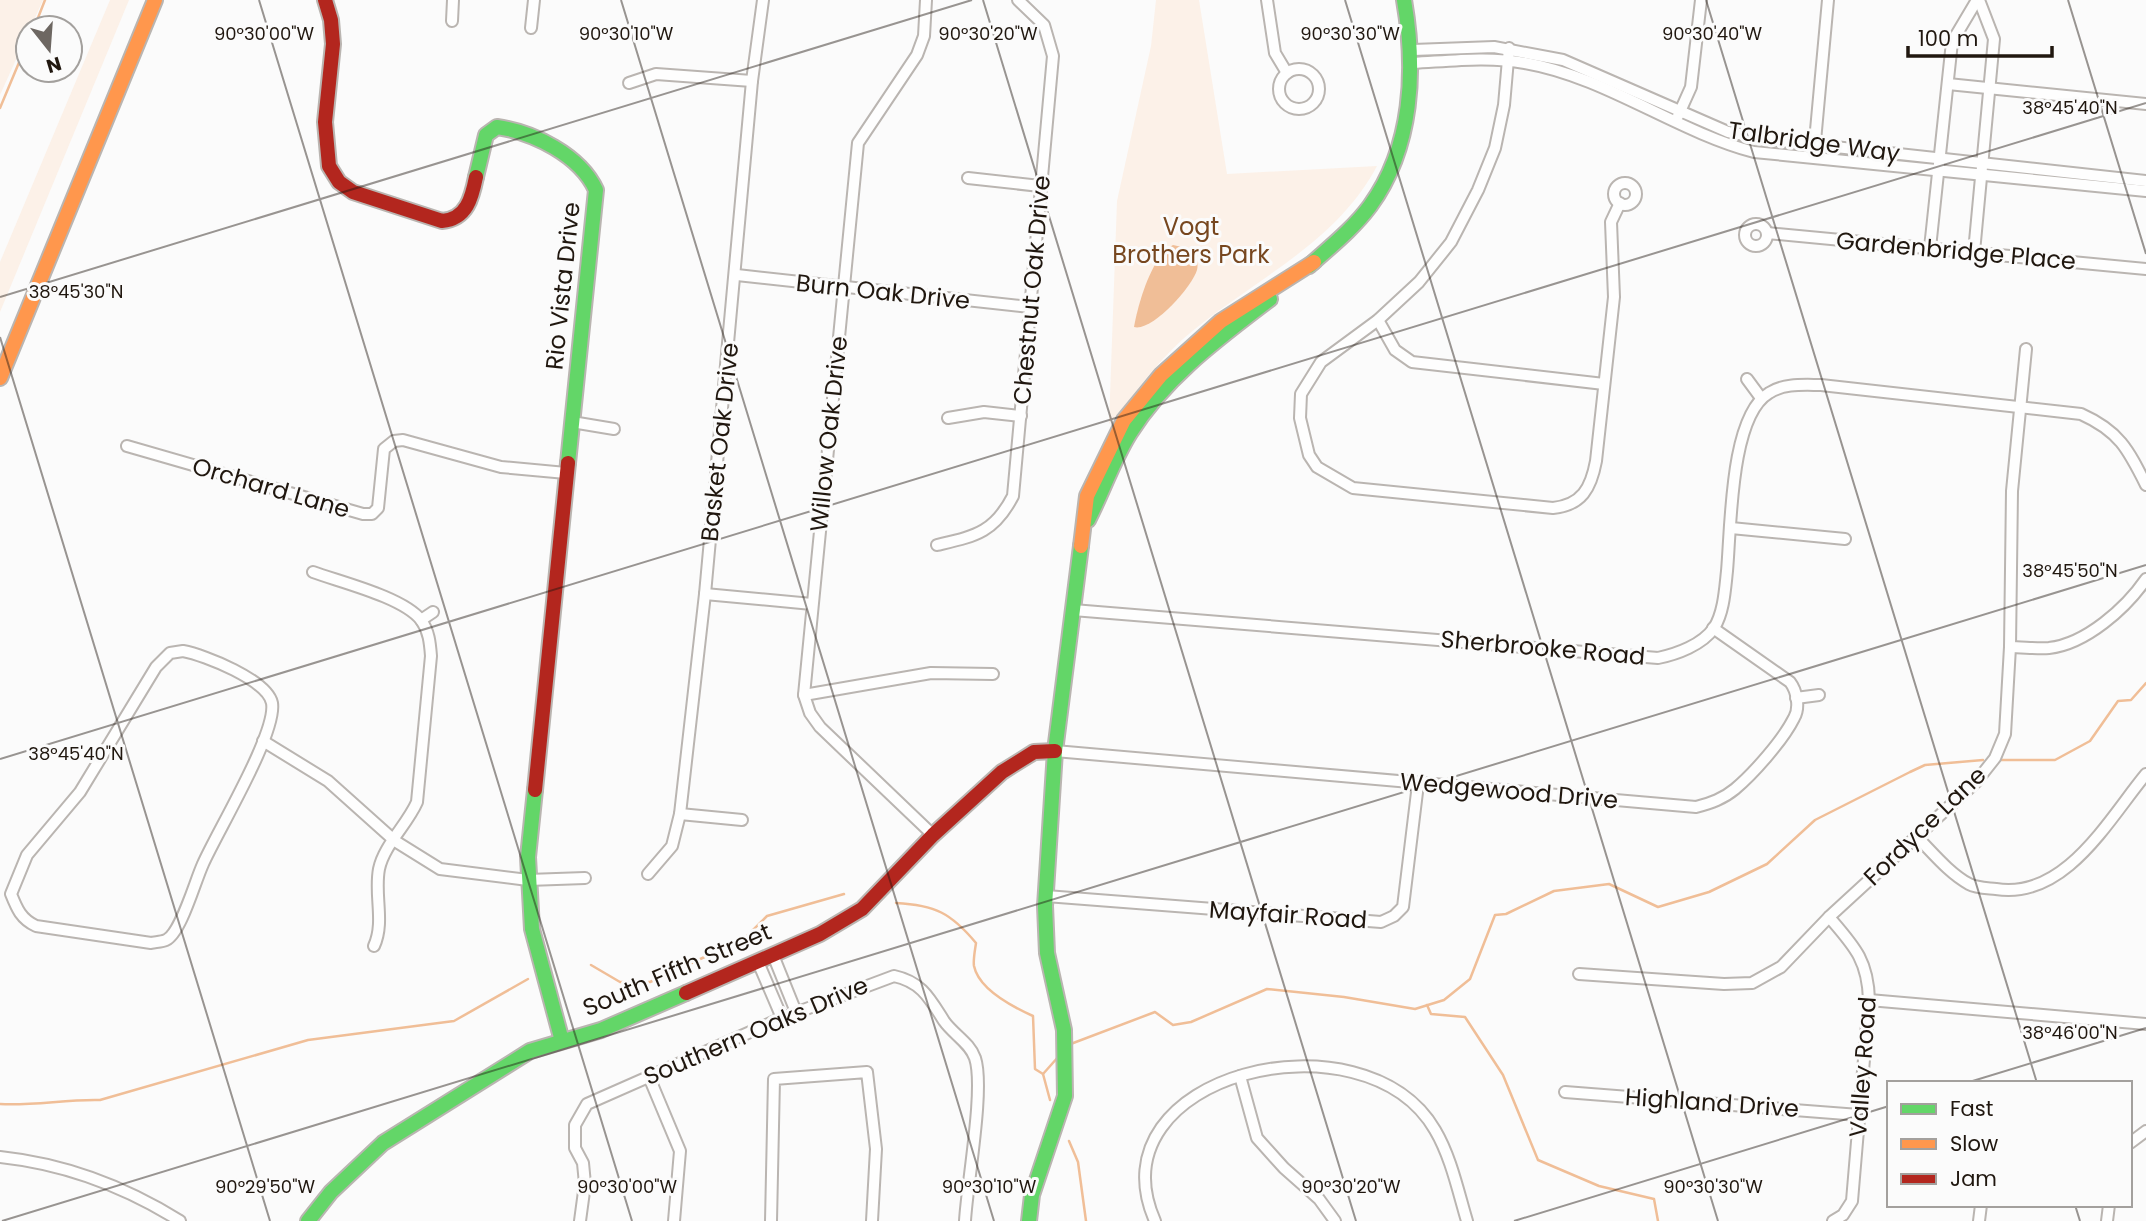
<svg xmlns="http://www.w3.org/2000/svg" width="2146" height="1221" font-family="Poppins,sans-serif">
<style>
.green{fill:#fcf1e8}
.water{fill:#f0be97}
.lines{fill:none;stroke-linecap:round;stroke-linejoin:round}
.stream{stroke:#f0be97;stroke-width:2.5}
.street-casing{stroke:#bab5b1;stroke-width:14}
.fast-casing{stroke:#bab5b1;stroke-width:18}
.slow-casing{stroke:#bab5b1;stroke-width:18}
.jam-casing{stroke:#bab5b1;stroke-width:18}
.street{stroke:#fefefe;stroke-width:10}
.fast{stroke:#63d668;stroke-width:14}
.slow{stroke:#ff974d;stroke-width:14}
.jam{stroke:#b3261e;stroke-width:14}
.ticks{fill:none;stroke:#20170f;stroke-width:2;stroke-opacity:0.45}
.labels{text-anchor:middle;stroke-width:6;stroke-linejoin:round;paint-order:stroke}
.street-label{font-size:24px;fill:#20170f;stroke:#fbfbfb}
.park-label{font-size:24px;fill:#77471f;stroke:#fbfbfb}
.ticks-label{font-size:18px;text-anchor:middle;fill:#20170f;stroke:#fbfbfb;stroke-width:6;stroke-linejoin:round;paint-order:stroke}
</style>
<rect width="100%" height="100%" fill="#fbfbfb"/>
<g class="green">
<polygon points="0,0 43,0 0,95"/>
<polygon points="110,0 129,0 0,312 0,262"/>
<path d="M 1156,0 L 1199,0 L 1227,174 L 1377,166 C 1335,246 1248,282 1183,339 C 1156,363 1133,396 1109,424 L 1117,201 L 1151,46 Z"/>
</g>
<path class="water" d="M 1173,245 L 1191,249 C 1195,255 1199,262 1197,270 C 1192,287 1152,332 1134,327 C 1138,304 1152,255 1173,245 Z"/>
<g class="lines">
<g class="stream">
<polyline points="34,28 45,0"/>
<polyline points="0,108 28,41"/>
<polyline points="2001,760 2055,760 2090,741 2118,701 2131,700 2146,683"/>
<path d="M 896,903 C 935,905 951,913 976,943 C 975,950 973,960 974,966 C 979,990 1013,1007 1033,1016 L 1035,1069 L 1043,1074 L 1059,1056"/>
<polyline points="591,965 620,982 650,982 744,939 767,916 844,894"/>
<polyline points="1427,1005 1431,1014 1465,1017 1503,1075 1538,1160 1599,1186 1654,1199 1658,1221"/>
<polyline points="1068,1045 1155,1012 1173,1025 1191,1022 1267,989 1344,997 1415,1009 1444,1000 1470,979 1495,915 1506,914 1554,891 1609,884 1658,907 1709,892 1767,864 1815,820 1910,772 1925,765 1983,760"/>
<polyline points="1043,1074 1050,1100"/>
<path d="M 0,1104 C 34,1106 66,1099 100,1100 L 308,1040 L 454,1021 L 528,979"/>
<polyline points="1069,1141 1078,1162 1086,1221"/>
</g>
<defs>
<g id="street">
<polyline points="926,0 924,36 917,55 858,143 804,695 810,713 820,727 933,835"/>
<polyline points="1267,0 1275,53 1287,73"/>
<polyline points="452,21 453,0"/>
<polyline points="531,28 534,0"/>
<path d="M 1509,48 L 1504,105 L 1495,148 L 1478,190 L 1451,242 L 1419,282 L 1378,320 L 1321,362 L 1301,394 L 1300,418 L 1309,455 L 1317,467 L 1353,488 L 1553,508 C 1582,505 1591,488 1596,461 L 1614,297 L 1611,222 L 1620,203"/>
<polyline points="1413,50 1494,47 1563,60 1728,132 1771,140 2146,181"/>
<path d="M 1413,63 C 1450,61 1488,56 1525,63 C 1606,77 1675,131 1754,152 L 2146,191"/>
<circle cx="1299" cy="89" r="20"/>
<polyline points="629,83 656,74 752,81"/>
<polyline points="1948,84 2146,104"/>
<polyline points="1678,116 1691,87 1701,0"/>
<polyline points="1814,152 1828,0"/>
<polyline points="968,178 1040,186"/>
<circle cx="1625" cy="194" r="11"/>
<circle cx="1756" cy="235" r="11"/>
<polyline points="1767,233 2146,269"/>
<polyline points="1930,248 1952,42 1977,0"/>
<polyline points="1974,252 1994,39 1979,0"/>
<polyline points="737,275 1029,307"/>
<polyline points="1378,320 1395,350 1412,362 1604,384"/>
<polyline points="1747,379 1761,398"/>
<polyline points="948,418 984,412 1021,416"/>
<polyline points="572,422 614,429"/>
<polyline points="127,446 363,514 372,514 378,508 384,449 394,441 403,440 501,467 566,473"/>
<polyline points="1731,528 1845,539"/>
<path d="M 937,545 C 975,536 994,533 1013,496 L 1053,56 L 1044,25 L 1018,0"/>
<path d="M 313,572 C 340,582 403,597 421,620 C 429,631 430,643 431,656 L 417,802 C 407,825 384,845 379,869 C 374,895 385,922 374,946"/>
<polyline points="705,594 812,604"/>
<path d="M 1073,610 L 1658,658 C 1677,654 1702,645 1714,628 C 1724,612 1725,589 1727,571 C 1731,527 1730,416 1769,393 C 1784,383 1804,385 1821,385 L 2081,414 C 2119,431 2128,449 2146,485"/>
<polyline points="421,620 433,612"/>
<path d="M 2010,647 C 2023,647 2037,649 2049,648 C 2086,644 2126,608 2146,579"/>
<path d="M 183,651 C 205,655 267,680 272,703 C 277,733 217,832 203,864 C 195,881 181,933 166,940 C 162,942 155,942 151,943 L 36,926 C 21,919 17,909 11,894 L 27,855 L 80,792 L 156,667 L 170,653 Z"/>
<polyline points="804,695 931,673 993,674"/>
<polyline points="1796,698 1819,695"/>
<polyline points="263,741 328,781 395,841 440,869 528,880 585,878"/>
<path d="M 1055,751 L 1696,807 C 1711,803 1723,799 1735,789 C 1754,773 1783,740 1794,718 C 1800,708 1797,691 1790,682 L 1713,628"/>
<polyline points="680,814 742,820"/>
<path d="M 1917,837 C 1933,853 1949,873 1969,884 C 1976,888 1987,888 1996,889 C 2065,900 2108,820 2146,774"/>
<polyline points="648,874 672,846 680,814 705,594 752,81 763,0"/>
<polyline points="1046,896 1381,922 1394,916 1403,907 1418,784"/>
<path d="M 1829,917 C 1854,946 1868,960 1869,1000 L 1852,1201 L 1843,1215 L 1833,1221"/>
<polyline points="773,955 796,1012"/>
<polyline points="758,962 782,1018"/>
<polyline points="1579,974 1724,984 1752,983 1781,967 1829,917 1976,782 1995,758 2005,734 2010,647 2012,491 2026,349"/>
<polyline points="1869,1000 2146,1024"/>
<polyline points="1240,1076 1257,1138 1284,1168 1319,1199 1335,1221"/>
<polyline points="649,1077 680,1151 674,1221"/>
<polyline points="1565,1092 1859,1115"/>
<polyline points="2130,1143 2146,1131"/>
<path d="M 0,1157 C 66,1164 124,1186 180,1221"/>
<path d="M 580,1221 L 585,1184 L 583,1163 L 575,1148 L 575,1125 L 587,1104 L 782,1018 L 894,976 C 922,982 930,999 944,1021 C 953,1034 970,1043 975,1058 C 985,1088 967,1184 965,1221"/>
<polyline points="771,1221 774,1079 867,1072 876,1149 872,1221"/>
<path d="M 1155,1221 C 1090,1074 1364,1008 1435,1130 C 1451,1157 1458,1191 1467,1221"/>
<polyline points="1979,1221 1981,1205"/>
<polyline points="2107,1221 2109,1205"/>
</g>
<g id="fast">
<path d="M 476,177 L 486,135 L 497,127 C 533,132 580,155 596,190 L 568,463"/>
<path d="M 1309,266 C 1330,247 1353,229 1370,206 C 1413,147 1416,69 1404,0"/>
<path d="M 1088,520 C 1103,491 1113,460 1130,433 C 1165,377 1219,338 1270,299"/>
<polyline points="535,790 528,857 532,929 562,1041"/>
<polyline points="308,1221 331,1192 383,1143 530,1051 601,1030 686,993"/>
<polyline points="1029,1221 1032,1195 1065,1096 1064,1030 1047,953 1045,906 1055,751 1081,546"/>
</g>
<g id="slow">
<polyline points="0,378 155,0"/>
<polyline points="1081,546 1087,496 1124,420 1161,375 1221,321 1314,262"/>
</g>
<g id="jam">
<path d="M 325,0 L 331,20 L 333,44 L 325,122 L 329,166 L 339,182 L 353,192 L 442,221 C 467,219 472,197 476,177"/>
<polyline points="535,790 568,463"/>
<polyline points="686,993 820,934 862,909 933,835 1002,772 1034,752 1055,751"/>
</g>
</defs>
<use href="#street" class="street-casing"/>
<use href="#fast" class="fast-casing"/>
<use href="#slow" class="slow-casing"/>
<use href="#jam" class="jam-casing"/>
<use href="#street" class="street"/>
<use href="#fast" class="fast"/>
<use href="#slow" class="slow"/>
<use href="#jam" class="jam"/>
</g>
<path class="ticks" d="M 259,0 L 632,1221M 621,0 L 994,1221M 983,0 L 1356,1221M 1345,0 L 1718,1221M 1706,0 L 2037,1083M 2068,0 L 2146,254M 0,297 L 972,0M 0,337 L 270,1221M 0,759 L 2146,103M 1966,1083 L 2146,1028M 2075,1205 L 2080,1221M 2,1221 L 2146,565M 1514,1221 L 1889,1106"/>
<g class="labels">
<g class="street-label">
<text transform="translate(1814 142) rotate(8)" y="8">Talbridge Way</text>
<text transform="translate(1956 251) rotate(5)" y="8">Gardenbridge Place</text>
<text transform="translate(563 286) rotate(-84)" y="8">Rio Vista Drive</text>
<text transform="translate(1032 290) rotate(-85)" y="8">Chestnut Oak Drive</text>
<text transform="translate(883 292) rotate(6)" y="8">Burn Oak Drive</text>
<text transform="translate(829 434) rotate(-84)" y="8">Willow Oak Drive</text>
<text transform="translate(720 442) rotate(-84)" y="8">Basket Oak Drive</text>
<text transform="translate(271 488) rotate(16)" y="8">Orchard Lane</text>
<text transform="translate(1543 648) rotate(5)" y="8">Sherbrooke Road</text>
<text transform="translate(1509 791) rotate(5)" y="8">Wedgewood Drive</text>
<text transform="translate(1925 826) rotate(-44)" y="8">Fordyce Lane</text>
<text transform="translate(1288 915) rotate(4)" y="8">Mayfair Road</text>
<text transform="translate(677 970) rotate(-23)" y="8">South Fifth Street</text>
<text transform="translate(756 1031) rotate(-23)" y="8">Southern Oaks Drive</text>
<text transform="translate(1863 1067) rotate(-86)" y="8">Valley Road</text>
<text transform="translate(1712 1103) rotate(4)" y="8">Highland Drive</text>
</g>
<g class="park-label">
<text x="1191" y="235">Vogt<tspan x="1191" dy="28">Brothers Park</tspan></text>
</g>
</g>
<g class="ticks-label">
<text x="264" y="40">90°30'00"W</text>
<text x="626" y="40">90°30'10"W</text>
<text x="988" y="40">90°30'20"W</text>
<text x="1350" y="40">90°30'30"W</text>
<text x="1712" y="40">90°30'40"W</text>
<text x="2070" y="114">38°45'40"N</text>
<text x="76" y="298">38°45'30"N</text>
<text x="2070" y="577">38°45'50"N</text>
<text x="76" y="760">38°45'40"N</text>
<text x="2070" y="1039">38°46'00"N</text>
<text x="265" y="1193">90°29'50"W</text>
<text x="627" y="1193">90°30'00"W</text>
<text x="989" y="1193">90°30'10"W</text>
<text x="1351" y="1193">90°30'20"W</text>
<text x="1713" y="1193">90°30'30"W</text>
</g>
<rect x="1887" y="1081" width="245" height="126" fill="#fbfbfb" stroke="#a3a09d" stroke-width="2"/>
<rect x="1901" y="1104" width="35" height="10" fill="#63d668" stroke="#a3a09d" stroke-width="2"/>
<text x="1950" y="1116" font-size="21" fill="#20170f">Fast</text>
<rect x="1901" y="1139" width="35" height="10" fill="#ff974d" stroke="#a3a09d" stroke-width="2"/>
<text x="1950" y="1151" font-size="21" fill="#20170f">Slow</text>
<rect x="1901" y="1174" width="35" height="10" fill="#b3261e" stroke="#a3a09d" stroke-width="2"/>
<text x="1950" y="1186" font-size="21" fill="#20170f">Jam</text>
<g transform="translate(49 49) rotate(163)"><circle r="33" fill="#fbfbfb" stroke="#a3a09d" stroke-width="2"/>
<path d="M0-5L12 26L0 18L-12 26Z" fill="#6d6762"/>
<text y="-10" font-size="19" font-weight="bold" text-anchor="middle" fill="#20170f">N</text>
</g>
<path d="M1908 46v10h144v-10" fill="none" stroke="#20170f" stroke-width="3.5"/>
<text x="1918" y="46" font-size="21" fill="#20170f" stroke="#fbfbfb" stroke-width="5" paint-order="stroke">100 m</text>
</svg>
